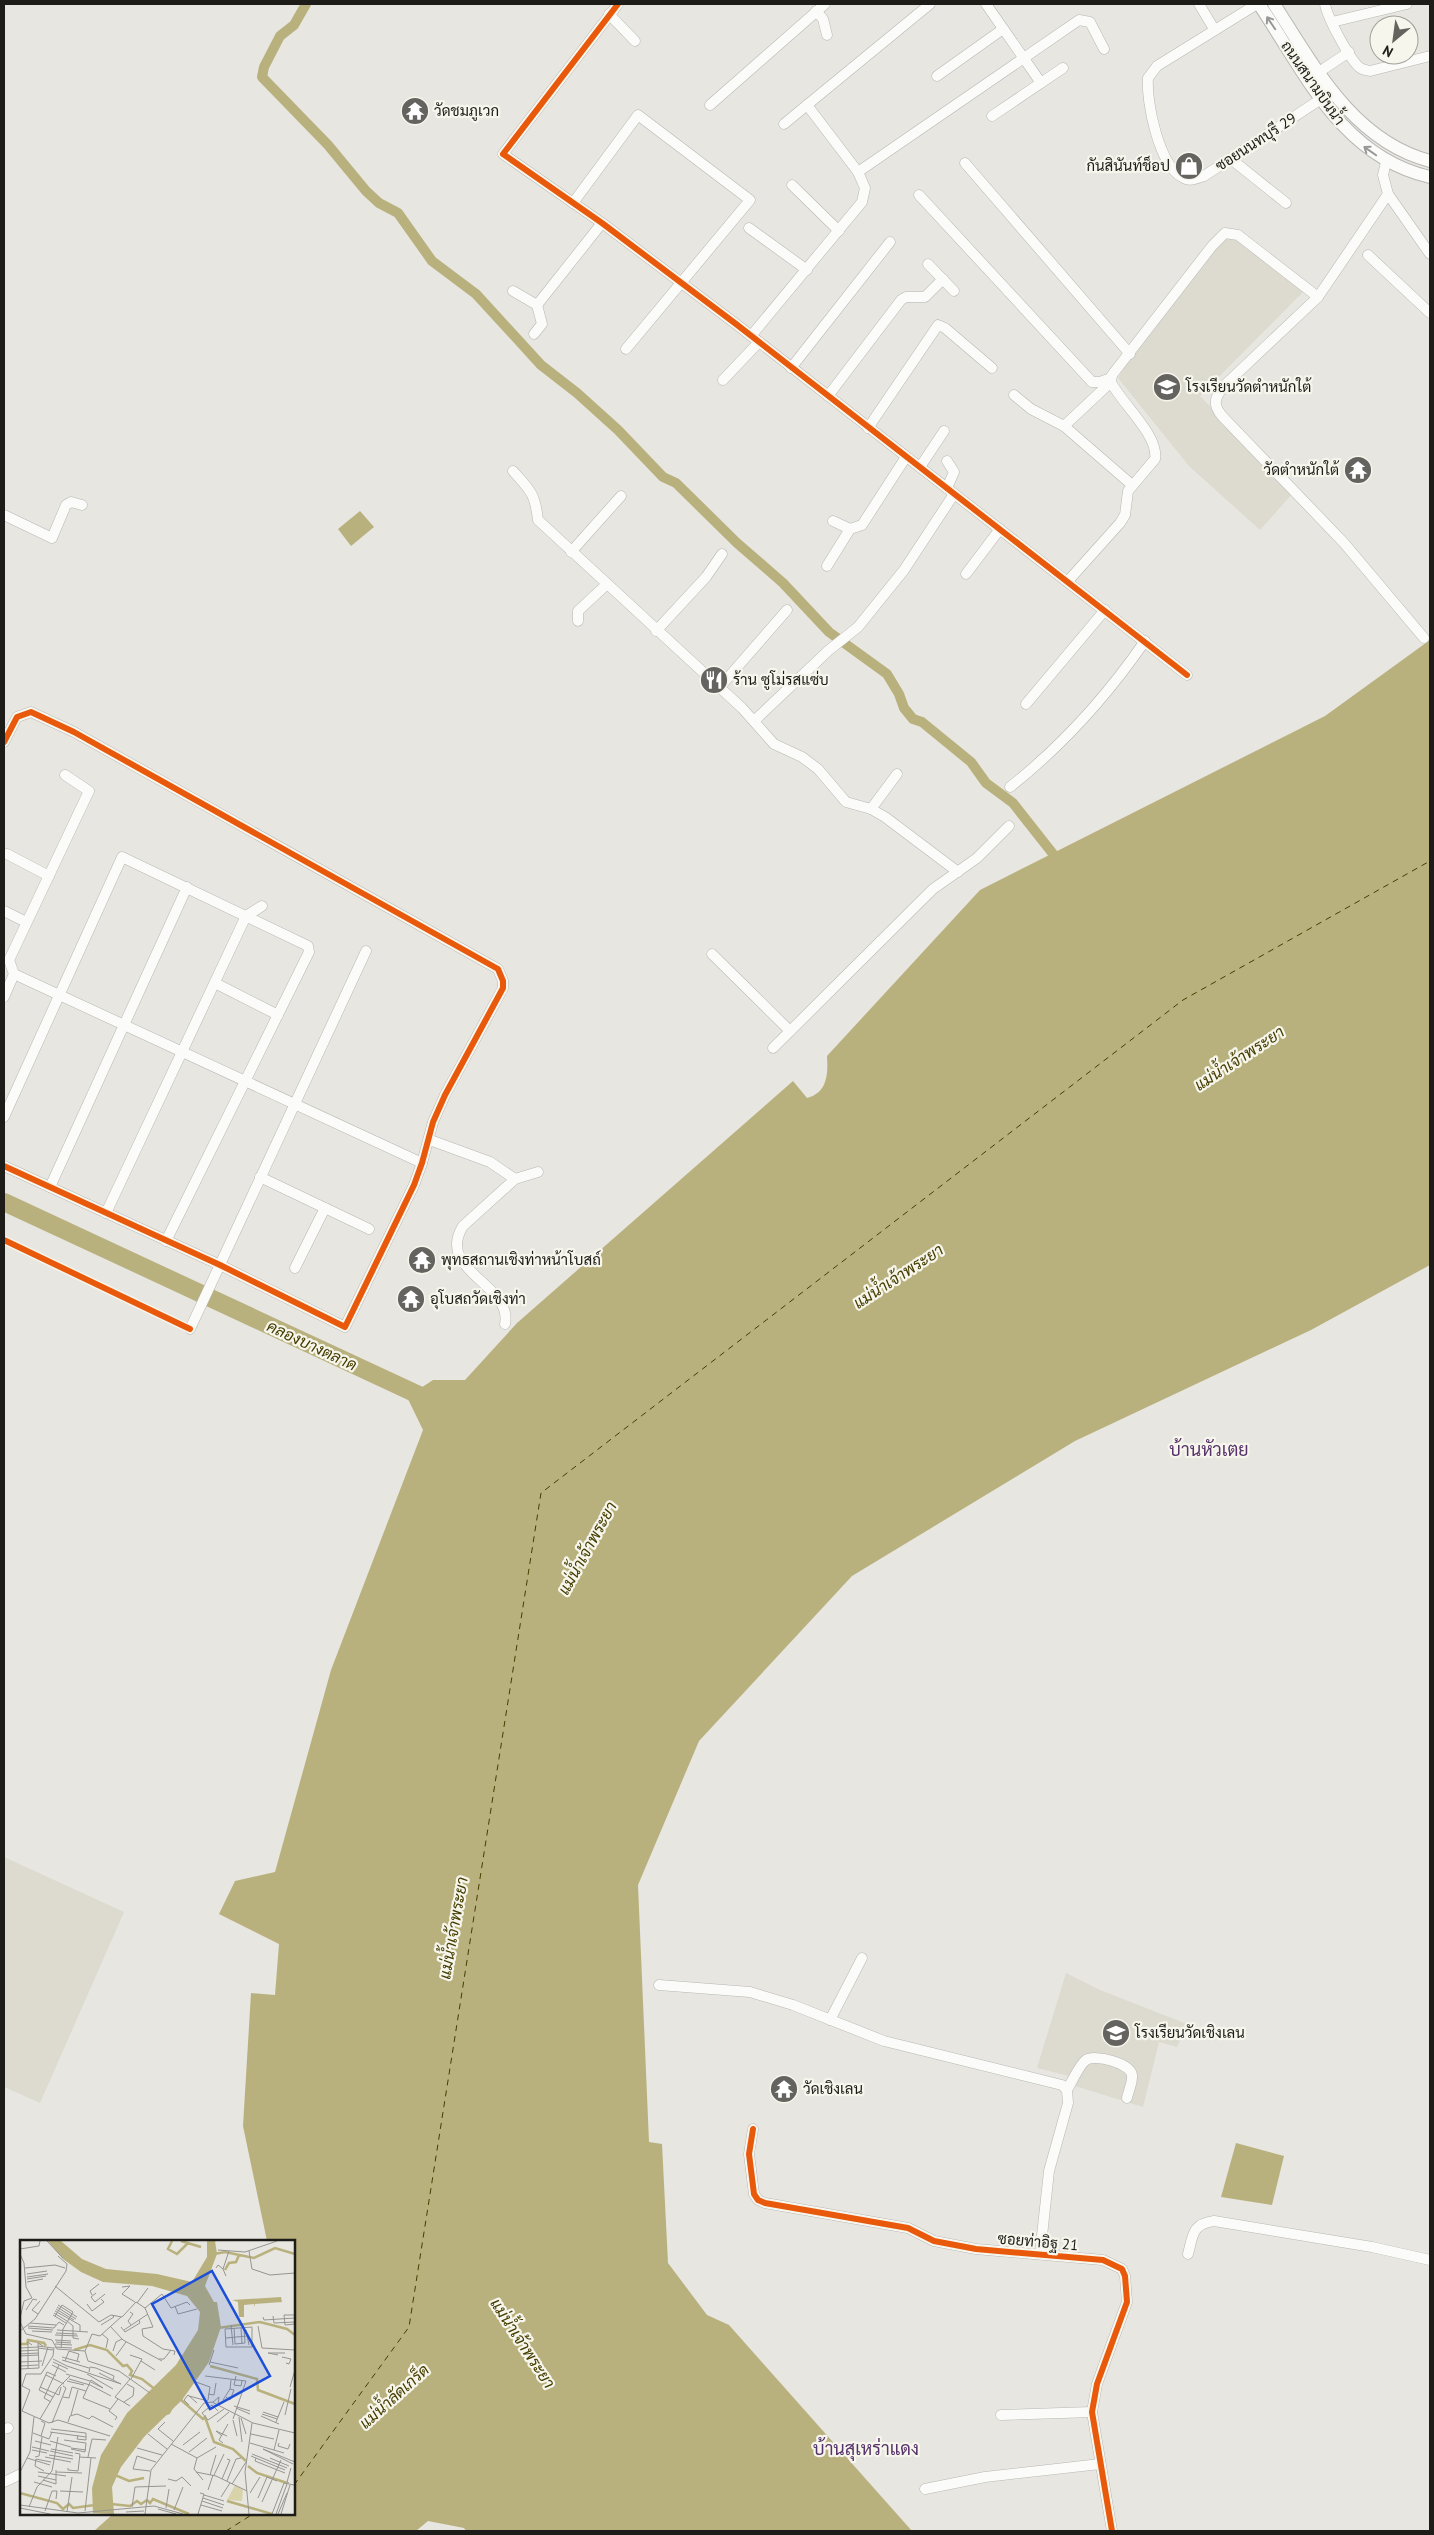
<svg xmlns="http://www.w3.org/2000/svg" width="1434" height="2535" font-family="'PT Sans',Sarabun,sans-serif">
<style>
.built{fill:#dddbcf}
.water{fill:#b9b17d}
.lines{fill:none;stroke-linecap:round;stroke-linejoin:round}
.canal{stroke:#b9b17d;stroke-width:10}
.river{stroke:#b9b17d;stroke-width:18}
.ferry{stroke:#453d00;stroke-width:1;stroke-dasharray:6 5;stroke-linecap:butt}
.minor-casing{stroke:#b8b7b3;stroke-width:11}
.major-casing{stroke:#b8b7b3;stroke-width:14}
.minor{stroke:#fbfbfa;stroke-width:10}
.major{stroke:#fbfbfa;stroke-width:12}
.cycleway-casing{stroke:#f7f6ec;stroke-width:9}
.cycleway{stroke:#e8590c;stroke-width:6}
.oneway{stroke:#979795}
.labels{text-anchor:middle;stroke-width:4.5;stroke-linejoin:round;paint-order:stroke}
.street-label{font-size:15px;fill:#1d1c19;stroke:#f7f6ec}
.poi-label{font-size:15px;fill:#1d1c19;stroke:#f7f6ec;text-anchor:start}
.water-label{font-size:16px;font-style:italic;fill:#453d00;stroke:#f7f6ec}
.quarter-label{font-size:18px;fill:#57336c;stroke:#f7f6ec}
.inset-river{fill:none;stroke:#b9b17d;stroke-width:2.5}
.inset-road{fill:none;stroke:#969591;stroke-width:1}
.view{fill:#1d4ed8;fill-opacity:0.15;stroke:#1d4ed8;stroke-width:2.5}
.inset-edge{fill:none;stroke:#1d1c19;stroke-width:2.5}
</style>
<rect width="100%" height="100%" fill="#e7e6e1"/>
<g class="built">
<polygon points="1230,232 1305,290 1200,396 1293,493 1260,530 1189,466 1118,378 1144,335"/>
<polygon points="4,1857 124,1912 40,2103 4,2087"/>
<polygon points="1066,1973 1100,1990 1187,2024 1177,2047 1159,2042 1143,2107 1075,2086 1073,2077 1037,2068"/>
</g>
<g class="water">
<polygon points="360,511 374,527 351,546 338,529"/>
<path d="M 1430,640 L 1430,1265 L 1311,1330 L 1075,1441 L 852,1576 L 699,1741 L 638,1885 L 649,2142 L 662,2144 L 668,2263 L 707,2315 L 729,2325 L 912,2531 L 466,2531 L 464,2528 L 428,2521 L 416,2531 L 94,2531 L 113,2514 L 294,2514 L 294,2241 L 267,2241 L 243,2126 L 251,1993 L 275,1995 L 279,1944 L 219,1914 L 235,1881 L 275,1872 L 331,1670 L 423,1430 L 407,1397 L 433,1380 L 465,1380 L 517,1323 L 793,1081 L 807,1098 C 828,1093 828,1073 827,1056 L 980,890 L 1325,716 Z"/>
<polygon points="1236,2143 1284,2156 1272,2205 1221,2197"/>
</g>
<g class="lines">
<polyline class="canal" points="306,4 294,25 280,36 264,67 262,77 328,145 366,191 379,203 398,213 432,261 476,294 541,365 577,393 618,430 663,477 676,483 737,543 783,583 829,632 887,674 899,694 904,708 913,719 922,722 971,762 986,783 1013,803 1061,864"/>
<polyline class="river" points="4,1202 436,1403"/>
<g class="ferry">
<polyline points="294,2485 409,2327 541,1493 1183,1000 1430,861"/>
<polyline points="226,2531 253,2514"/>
</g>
<defs>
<g id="minor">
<polyline points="618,4 503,154 602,223 736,324 1187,675"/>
<polyline points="986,4 1041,83"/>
<polyline points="1199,4 1214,29"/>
<path d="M 1257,4 L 1157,66 L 1148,78 C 1146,102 1159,165 1182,177 C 1189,182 1196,179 1204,176 L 1321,99"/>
<path d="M 1325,4 C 1327,17 1349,58 1359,67 C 1362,70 1366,70 1370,71 L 1430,56"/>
<polyline points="816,11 823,19 827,35"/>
<polyline points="609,14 635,41"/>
<polyline points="1332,22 1407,4"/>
<polyline points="1319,72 1349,52"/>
<polyline points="937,76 1003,29"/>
<polyline points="710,105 825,4"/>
<polyline points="992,116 1063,68"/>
<polyline points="784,124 807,105"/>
<polyline points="1231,159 1286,203"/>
<polyline points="1386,162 1383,175 1388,194 1430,254"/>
<polyline points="965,163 1130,354"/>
<polyline points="858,172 807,105 930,4"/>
<polyline points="792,185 839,231"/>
<path d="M 1388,194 L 1318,297 L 1227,383 C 1215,396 1211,404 1223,417 L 1344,543 L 1424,638"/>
<polyline points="919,195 1092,382 1100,382 1111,378"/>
<polyline points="573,203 638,115 750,200 626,349"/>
<polyline points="749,228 807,270"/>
<polyline points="1368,255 1430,313"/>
<polyline points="928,264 954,291"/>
<polyline points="513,291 537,305 602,223"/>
<polyline points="534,334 542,324 537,305"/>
<polyline points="751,336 862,202 865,188 858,172 1079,20 1090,22 1104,49"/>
<polyline points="791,368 890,242"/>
<polyline points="723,380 759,342"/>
<polyline points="1014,395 1031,409 1064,426 1132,485"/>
<polyline points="828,396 901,300 906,297 925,297 943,279"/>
<polyline points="1064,426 1111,382 1112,375 1212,246 1225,233 1238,235 1318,297"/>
<polyline points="868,428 938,325 945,328 992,368"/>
<polyline points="947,461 954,472 947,488"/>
<polyline points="920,467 944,431"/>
<path d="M 513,471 C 531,491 535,494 538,520 L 742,708 L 774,744 L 802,757 L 818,769 L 846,802 L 871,809 L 885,817 L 958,872"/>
<polyline points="4,515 52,538 66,505 71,502 82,505"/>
<polyline points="833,521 850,529 862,525 906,457"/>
<polyline points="571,552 621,496"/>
<polyline points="827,566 850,529"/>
<polyline points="966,574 1000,529"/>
<path d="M 1068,581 L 1120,523 L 1125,515 L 1128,491 L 1155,459 C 1159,435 1121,403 1111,382"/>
<polyline points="578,621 578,611 606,585"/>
<polyline points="656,631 706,577 722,554"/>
<polyline points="719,688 787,610"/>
<polyline points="1026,704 1105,610"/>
<polyline points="754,721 829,650 858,627 904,570 954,494"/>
<polyline points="4,742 17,717 31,712 74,732 498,969 503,981 503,988 445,1095 433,1122 422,1163 414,1185 345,1327 220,1265 4,1166"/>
<path d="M 1010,787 C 1063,745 1107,696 1145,641"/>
<polyline points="871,809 897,774"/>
<polyline points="7,854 49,876"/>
<polyline points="4,911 26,922"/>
<polyline points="712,954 790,1031"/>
<polyline points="14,974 422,1163"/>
<polyline points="215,983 278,1015"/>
<polyline points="4,997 14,974 9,960 89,791 65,775"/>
<polyline points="773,1048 933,889 977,858 1009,826"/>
<polyline points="4,1117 122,857 308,946 309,952 166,1241"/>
<polyline points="430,1140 490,1162 515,1179"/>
<polyline points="260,1177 369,1229"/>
<polyline points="50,1187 187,887"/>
<polyline points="106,1213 246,916 262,906"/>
<polyline points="295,1268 325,1208"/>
<path d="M 505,1324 C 513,1284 435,1271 463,1226 L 515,1179 L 538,1172"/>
<polyline points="190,1329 366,951"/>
<polyline points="659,1985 750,1992 793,2005 884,2041 1062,2085 1067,2090 1068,2103 1049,2171 1040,2254"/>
<polyline points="830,2020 862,1958"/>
<path d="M 1067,2090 C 1072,2082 1079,2065 1086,2060 C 1095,2054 1130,2063 1132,2075 C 1133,2082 1128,2092 1127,2098"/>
<polyline points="753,2129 749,2154 754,2194 758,2200 765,2203 908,2228 934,2241 976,2249 1103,2260 1122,2269 1125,2276 1127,2302 1097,2384 1092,2412 1112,2531"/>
<path d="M 1188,2254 C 1193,2235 1192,2224 1214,2221 L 1372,2247 L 1430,2260"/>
<polyline points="1001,2415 1092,2412"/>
<polyline points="4,2429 8,2428"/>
<polyline points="4,2482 21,2474"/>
<polyline points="925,2489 985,2477 1100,2464"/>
</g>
<g id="major">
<path d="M 1259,4 C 1305,73 1342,157 1430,177"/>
<path d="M 1274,4 C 1314,66 1353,141 1430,161"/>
</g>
</defs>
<use href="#minor" class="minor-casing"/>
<use href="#major" class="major-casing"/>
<use href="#minor" class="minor"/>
<use href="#major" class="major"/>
<defs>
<g id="cycleway">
<polyline points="618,4 503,154 602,223 736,324 1187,675"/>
<polyline points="4,742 17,717 31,712 74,732 498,969 503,981 503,988 445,1095 433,1122 422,1163 414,1185 345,1327 220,1265 4,1166"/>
<polyline points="4,1240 190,1329"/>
<polyline points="753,2129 749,2154 754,2194 758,2200 765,2203 908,2228 934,2241 976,2249 1103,2260 1122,2269 1125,2276 1127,2302 1097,2384 1092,2412 1112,2531"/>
</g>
</defs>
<use href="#cycleway" class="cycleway-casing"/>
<use href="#cycleway" class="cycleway"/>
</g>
<defs><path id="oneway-shaft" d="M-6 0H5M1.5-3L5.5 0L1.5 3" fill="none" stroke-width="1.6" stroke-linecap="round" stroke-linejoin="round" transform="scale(1.25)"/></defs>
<g class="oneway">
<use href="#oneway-shaft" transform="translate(1271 23) rotate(-124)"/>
<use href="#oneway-shaft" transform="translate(1370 151) rotate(-145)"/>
</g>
<defs>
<symbol id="temple-disc" viewBox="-11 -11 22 22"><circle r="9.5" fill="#64635f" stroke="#f7f6ec"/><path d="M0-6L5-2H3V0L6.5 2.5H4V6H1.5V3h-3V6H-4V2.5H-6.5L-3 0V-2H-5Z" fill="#fff"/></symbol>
<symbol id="shop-disc" viewBox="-11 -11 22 22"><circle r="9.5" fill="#64635f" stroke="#f7f6ec"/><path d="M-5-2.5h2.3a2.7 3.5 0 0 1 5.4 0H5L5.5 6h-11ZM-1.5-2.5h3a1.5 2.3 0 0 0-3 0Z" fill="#fff"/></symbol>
<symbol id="school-disc" viewBox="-11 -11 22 22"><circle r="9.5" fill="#64635f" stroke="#f7f6ec"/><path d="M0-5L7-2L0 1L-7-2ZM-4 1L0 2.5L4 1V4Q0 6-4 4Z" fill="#fff"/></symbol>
<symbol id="restaurant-disc" viewBox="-11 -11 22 22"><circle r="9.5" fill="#64635f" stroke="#f7f6ec"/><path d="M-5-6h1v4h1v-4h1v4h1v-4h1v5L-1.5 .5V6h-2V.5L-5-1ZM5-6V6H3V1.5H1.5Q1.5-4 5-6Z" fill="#fff"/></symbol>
</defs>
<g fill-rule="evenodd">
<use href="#temple-disc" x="399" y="95" width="32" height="32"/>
<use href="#shop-disc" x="1173" y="150" width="32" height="32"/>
<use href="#school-disc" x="1151" y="371" width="32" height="32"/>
<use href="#temple-disc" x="1342" y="454" width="32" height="32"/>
<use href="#restaurant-disc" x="698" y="664" width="32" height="32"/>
<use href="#temple-disc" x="406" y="1244" width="32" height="32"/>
<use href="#temple-disc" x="395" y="1283" width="32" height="32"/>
<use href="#school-disc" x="1100" y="2017" width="32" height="32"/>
<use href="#temple-disc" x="768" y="2073" width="32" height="32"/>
</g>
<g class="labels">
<g class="street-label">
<text transform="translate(1313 83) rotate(55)" y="5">ถนนสนามบินน้ำ</text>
<text transform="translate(1256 142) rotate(-33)" y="5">ซอยนนทบุรี 29</text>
<text transform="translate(1038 2242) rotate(5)" y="5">ซอยท่าอิฐ 21</text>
</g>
<g class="poi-label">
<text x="434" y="116">วัดชมภูเวก</text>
<text x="1170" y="171" text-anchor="end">กันสินันท์ช็อป</text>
<text x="1186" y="392">โรงเรียนวัดตำหนักใต้</text>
<text x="1339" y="475" text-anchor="end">วัดตำหนักใต้</text>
<text x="733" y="685">ร้าน ซูโม่รสแซ่บ</text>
<text x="441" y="1265">พุทธสถานเชิงท่าหน้าโบสถ์</text>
<text x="430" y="1304">อุโบสถวัดเชิงท่า</text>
<text x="1135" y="2038">โรงเรียนวัดเชิงเลน</text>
<text x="803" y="2094">วัดเชิงเลน</text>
</g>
<g class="water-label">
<text transform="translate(1239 1058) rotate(-33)" y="6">แม่น้ำเจ้าพระยา</text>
<text transform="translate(898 1276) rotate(-33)" y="6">แม่น้ำเจ้าพระยา</text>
<text transform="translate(312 1345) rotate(25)" y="6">คลองบางตลาด</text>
<text transform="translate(587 1548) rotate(-61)" y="6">แม่น้ำเจ้าพระยา</text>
<text transform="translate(453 1928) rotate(-80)" y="6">แม่น้ำเจ้าพระยา</text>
<text transform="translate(523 2343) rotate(57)" y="6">แม่น้ำเจ้าพระยา</text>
<text transform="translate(394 2396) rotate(-42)" y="6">แม่น้ำลัดเกร็ด</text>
</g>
<g class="quarter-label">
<text x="1209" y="1456">บ้านหัวเตย</text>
<text x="866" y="2455">บ้านสุเหร่าแดง</text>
</g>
</g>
<g transform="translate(20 2240)">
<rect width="275" height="275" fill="#e7e6e1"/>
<path d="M 215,245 L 223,250 L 222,261 L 207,260 Z" fill="#d9d3a9"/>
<path d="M 28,1 L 41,1 L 62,19 L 86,29 L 137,34 L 172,42 L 187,17 L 187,1 L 195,1 L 197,14 L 185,46 L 194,62 L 197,62 L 201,87 L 189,122 L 162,160 L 124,197 L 101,227 L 92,247 L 94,274 L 73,273 L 72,248 L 81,215 L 107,173 L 156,125 L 178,90 L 180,72 L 167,56 L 132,46 L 83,42 L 61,32 L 43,19 ZM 261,57 L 262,62 L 235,64 L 234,67 L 234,64 L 224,65 L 224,77 L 219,77 L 218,62 L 212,60 Z" fill="#b9b17d"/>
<path class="inset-river" d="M 152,1 L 148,9 L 157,14 L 168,3M 161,1 L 181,7M 194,14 L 205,12 L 234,18 L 255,8 L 275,14M 205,30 L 209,23 L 216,22 L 219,15M 198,88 L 240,82 L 267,89 L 275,95M 1,104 L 7,104 L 8,100 L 24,103 L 26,106M 54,110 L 70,105 L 87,110 L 103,126 L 107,125 L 112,131 L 110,135 L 122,139 L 136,150M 190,126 L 237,139 L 238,150 L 275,164M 160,159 L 183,179 L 185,177 L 194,202 L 213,209 L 226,221M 228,226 L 237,233 L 267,243M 95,235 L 109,241 L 124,238M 0,253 L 37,263 L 43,269 L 49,264 L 53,268 L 75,265M 207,261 L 252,274M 91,264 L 110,266 L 117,261 L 121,264 L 127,260 L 130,263 L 133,259 L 169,274M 90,268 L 85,262 L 87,240 L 102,209 L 128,180 L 149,173 L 193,87 L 179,49 L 192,18 L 194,1"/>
<path class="inset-road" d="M 27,1 L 43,18M 0,9 L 19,6 L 20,1M 198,10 L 225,12 L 257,1M 229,11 L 232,29 L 250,35 L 275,33M 0,14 L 4,23 L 6,47 L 12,58 L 4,61 L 0,78M 5,28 L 35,25 L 45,28M 196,28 L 198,25 L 203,29 L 206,36M 203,29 L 209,11M 7,34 L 27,31M 7,37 L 28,34M 7,39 L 26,36M 7,42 L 23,39M 35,46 L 79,82 L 91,75 L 102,77 L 116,62 L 125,68 L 142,54 L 151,68 L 167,62 L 170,65M 102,47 L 110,46 L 102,54 L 115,62M 76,53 L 71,57 L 75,62 L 85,54M 72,55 L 70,51 L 79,44M 117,63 L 128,48M 67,64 L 72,71 L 84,62 L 81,59M 38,65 L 57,77M 155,66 L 158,74 L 177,69M 37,67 L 56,79M 125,68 L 133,87 L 122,89 L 123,96 L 143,109 L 155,111 L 154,115M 36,69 L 54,80M 6,70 L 13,59 L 17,60M 35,71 L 60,85 L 60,92M 110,72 L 113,74 L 108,81 L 111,85M 34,73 L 47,81M 18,74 L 12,70 L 20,61M 33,75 L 46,83M 275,75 L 264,75 L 265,85 L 275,84M 35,76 L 42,65 L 53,72 L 43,89 L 41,108M 253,76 L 254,83 L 275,82M 243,77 L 244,80 L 275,78M 47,81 L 53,86 L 53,98 L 59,99M 0,82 L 6,94 L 32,100 L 37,109 L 65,111 L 68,121 L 99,131 L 130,153M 10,83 L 36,85M 81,85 L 94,77 L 92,75M 211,85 L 213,105M 8,86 L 34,88 L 39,82 L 44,85M 90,86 L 103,100 L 142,121M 238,86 L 242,108 L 275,110M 101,87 L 105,92 L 120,83 L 119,80M 232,87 L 232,107 L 206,107 L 205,89 ZM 8,88 L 33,90M 214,88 L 215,104 L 225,103 L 224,88M 221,88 L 222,104M 37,90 L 68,92M 104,90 L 128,74M 226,90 L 229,105M 0,91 L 15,79 L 46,31 L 47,24 L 38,16M 12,91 L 32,92M 36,93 L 57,94M 82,94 L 88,99 L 86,108M 35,95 L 58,96M 206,98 L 227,96M 35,100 L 51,101M 36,102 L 51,103M 35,104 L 52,105M 18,106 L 33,108M 34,107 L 33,116 L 21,134 L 6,134 L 2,146 L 10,150 L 2,171 L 29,183 L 38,180 L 90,196M 35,107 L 52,108M 0,108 L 18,107M 18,108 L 33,110M 0,111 L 18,110M 65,111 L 72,94 L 80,96 L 101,77M 93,111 L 96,102 L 102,99M 0,114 L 18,113M 110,115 L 122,119 L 111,139M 258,115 L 248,113 L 265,113M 0,116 L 18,115M 96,116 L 106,102M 42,117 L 60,122M 262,117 L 271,119 L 269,124 L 266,123M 33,119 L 47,126M 139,119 L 144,119 L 151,110M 42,120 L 69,128M 45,121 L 49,111 L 59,114 L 57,121M 121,121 L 135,130M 0,122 L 22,121M 33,122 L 48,129M 190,122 L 218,128M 32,125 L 46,132M 189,125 L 194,110M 0,126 L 18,125M 22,126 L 28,107M 47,126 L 101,144 L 79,133M 0,129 L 19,128 L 18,103 L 23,106M 8,129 L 8,102 L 12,105M 69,132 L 70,127 L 76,128 L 94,136 L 93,140M 46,134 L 70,141M 67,134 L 93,149M 26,135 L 44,144M 185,136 L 226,141 L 213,179M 216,136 L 214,145 L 221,146 L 222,141M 49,139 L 70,145 L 91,156M 110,139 L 95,157 L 110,166M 47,141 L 64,145M 71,142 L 83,148 L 71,140 L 63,158 L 90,169M 176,142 L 190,147 L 188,160M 20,147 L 39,155 L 41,147M 270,147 L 275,130M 188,154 L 194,155 L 196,143M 169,156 L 188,161M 33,157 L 19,150 L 27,132 L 36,136M 43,157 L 49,158 L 52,147 L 66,151M 206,157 L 210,160 L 214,150 L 210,149M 203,160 L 210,149 L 211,140M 31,162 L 24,158 L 39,125M 104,162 L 113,156 L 114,148 L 107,144M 193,162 L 199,157 L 198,165M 169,165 L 164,160 L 168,155 L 177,163M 214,166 L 230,171M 216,168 L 230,174M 198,171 L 192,165 L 182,173 L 188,180 L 204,169M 243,172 L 258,177M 242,174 L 257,179M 51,175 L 58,150M 265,175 L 271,149M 241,176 L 259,184M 219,177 L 222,202M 221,178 L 226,194M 20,179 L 39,147 L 50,136M 95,180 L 97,177 L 89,171 L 98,159M 213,180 L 217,196M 21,181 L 25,183 L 21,196M 48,182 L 50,176 L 57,174 L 69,179 L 72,176 L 93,187M 145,182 L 138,189 L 153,201M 197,182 L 209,172M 256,182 L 264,162M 32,183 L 46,148 L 43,146M 31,189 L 66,193 L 66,200 L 57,199 L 58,195M 30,192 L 66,197M 13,193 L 29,199 L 32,192M 128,194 L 147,209M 231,194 L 254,199M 202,196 L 196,191 L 207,196M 44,200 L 66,203 L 65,212 L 51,209M 15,201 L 31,205M 30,201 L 51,207M 203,203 L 199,200 L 208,184M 230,203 L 264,213M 259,203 L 258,206 L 268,209 L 270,204M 151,204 L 177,218M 163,205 L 180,192M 12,207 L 29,211M 51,208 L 66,210M 117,208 L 142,215M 31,209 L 53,213M 12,210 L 27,213M 254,210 L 259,190M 30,211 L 53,216M 169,212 L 187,198M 232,214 L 267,228M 29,215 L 53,219M 231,216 L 265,230M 15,217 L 19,216 L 22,197M 25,217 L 51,222M 59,217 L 76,218M 68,217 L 72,199 L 86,200M 7,218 L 30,225M 177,218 L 174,229 L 183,240M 177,218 L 196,207M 236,218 L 235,221 L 265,233M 250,218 L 269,226M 16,219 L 15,226 L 24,231M 16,219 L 31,222M 273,224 L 243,209 L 275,222M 48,228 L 48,230 L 58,231 L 60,214 L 55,213M 130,231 L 113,229 L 117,216 L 136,222M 0,232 L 10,212 L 14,177M 18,232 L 46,236M 36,232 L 62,233M 176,232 L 196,236 L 227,251M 190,235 L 196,215M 194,235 L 204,214M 18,236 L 36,240M 148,239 L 156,241 L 162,237 L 171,246M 202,239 L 210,220 L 207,219M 23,240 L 36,244 L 36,230M 207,241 L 216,219 L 221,218M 14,242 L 32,247M 269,243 L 267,242 L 271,228M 212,244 L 226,222M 188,250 L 193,235M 40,251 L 63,252M 230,253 L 240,237M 184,255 L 204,261M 201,257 L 210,243M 183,258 L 204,265M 238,258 L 247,237 L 257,241M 182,261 L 203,268M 242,262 L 261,220M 0,265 L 58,273 L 134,266 L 163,274M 181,265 L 202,271M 9,267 L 17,247 L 32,231 L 38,197M 112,267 L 115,247 L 146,246M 0,268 L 30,274M 146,268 L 149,249M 138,269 L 156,274M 154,270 L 163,247M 25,271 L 32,251 L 37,251 L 36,259M 65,271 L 71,218M 47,272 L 52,237M 106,272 L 124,271M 125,274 L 131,230 L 184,163 L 192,162 L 233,183 L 275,193M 178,274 L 184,254 L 180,253M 229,274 L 225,232 L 232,183M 252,274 L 264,243 L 274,245M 256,274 L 267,244M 258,274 L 267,253M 261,274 L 270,245"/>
<path class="view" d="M 192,31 L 250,136 L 190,169 L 132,64 Z"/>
<rect width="275" height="275" class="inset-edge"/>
</g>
<rect width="1434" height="2535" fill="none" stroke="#1d1c19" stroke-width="10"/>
<g transform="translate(1394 40) rotate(209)"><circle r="24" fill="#f7f6ec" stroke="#a09f98"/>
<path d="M0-4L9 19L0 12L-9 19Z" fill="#64635f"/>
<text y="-8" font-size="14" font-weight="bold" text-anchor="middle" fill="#1d1c19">N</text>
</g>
</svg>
